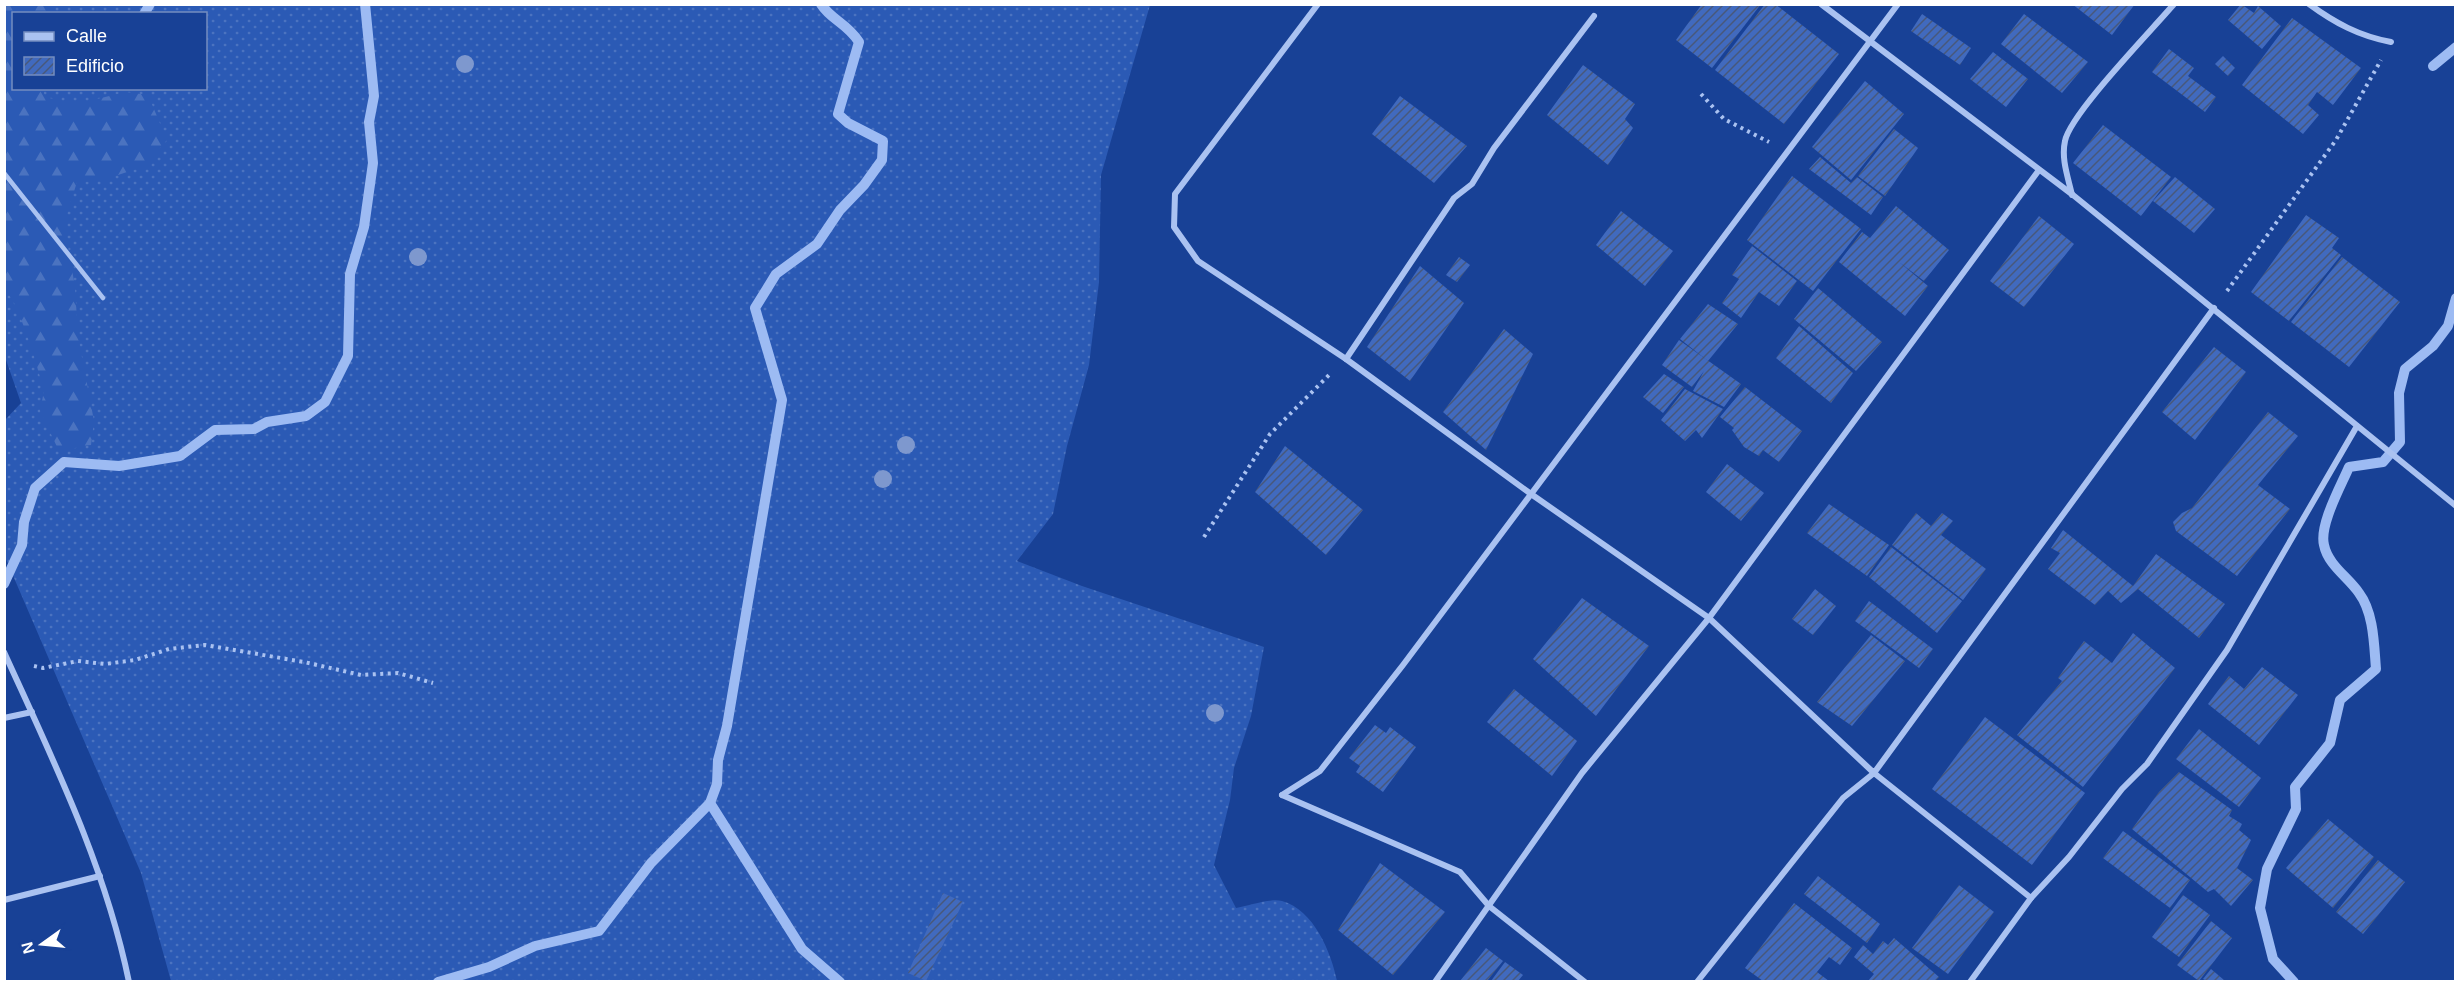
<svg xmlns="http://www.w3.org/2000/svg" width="2460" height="986" font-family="Arial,sans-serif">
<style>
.grass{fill:url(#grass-dots);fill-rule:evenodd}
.forest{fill:url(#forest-firs)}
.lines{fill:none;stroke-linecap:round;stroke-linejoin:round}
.stream{stroke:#9dbbf3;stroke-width:10}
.building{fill:url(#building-hatch)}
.path{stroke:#aac2f1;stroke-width:4;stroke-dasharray:3 4.5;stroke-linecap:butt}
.service{stroke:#aac2f1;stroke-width:4.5}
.minor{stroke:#aac2f1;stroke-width:6}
.tree{fill:#7e98ce}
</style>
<defs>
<pattern id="grass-dots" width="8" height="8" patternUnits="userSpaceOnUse" patternTransform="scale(1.5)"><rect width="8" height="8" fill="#2b5ab5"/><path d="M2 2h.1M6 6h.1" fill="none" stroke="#4b73c0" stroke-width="1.8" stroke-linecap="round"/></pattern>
<pattern id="forest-firs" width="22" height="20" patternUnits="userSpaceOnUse" patternTransform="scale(1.5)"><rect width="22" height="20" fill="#2b5ab5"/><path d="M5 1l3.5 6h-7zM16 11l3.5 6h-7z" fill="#4b73c0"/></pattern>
<pattern id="building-hatch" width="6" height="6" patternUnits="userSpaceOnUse" patternTransform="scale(1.5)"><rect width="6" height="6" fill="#416abe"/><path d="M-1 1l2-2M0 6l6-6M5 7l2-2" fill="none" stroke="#48587a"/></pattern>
</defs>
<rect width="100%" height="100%" fill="#184196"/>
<path class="grass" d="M 5,5 L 1150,5 L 1101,175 L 1099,282 L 1089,365 L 1067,446 L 1053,514 L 1017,561 L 1082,586 L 1264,647 L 1251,716 L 1234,768 L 1230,800 L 1214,865 L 1236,908 C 1248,906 1270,898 1282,901 C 1314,910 1331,952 1337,981 L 171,981 L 141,873 L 5,557 L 5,420 L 21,403 L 5,357 ZM 14,14 L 206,14 L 206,88 L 14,88 Z"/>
<polygon class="forest" points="5,5 55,5 53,13 14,14 14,88 43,89 45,97 76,104 126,92 148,95 167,140 145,166 100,181 77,182 64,223 75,287 78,336 94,421 91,445 59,451 40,411 44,391 32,349 17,308 5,288"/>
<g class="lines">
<g class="stream">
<polyline points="144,14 150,4"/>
<polyline points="2433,66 2456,47"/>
<polyline points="4,584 22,545 24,522 35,488 64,462 119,466 180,456 215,430 254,429 267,422 306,416 325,402 348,356 350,274 364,227 373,163 369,122 374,96 365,4"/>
<polyline points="710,803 802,949 840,982"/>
<path d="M 438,982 L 489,967 L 535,946 L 599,931 L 651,863 L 710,803 L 717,784 L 718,760 L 727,726 L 782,400 L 755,308 L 776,274 L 817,244 L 840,210 L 864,185 L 882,160 L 883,141 L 848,123 L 838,114 L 859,42 C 847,23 831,20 821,4"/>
<path d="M 2294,982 L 2273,959 L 2260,908 L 2267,869 L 2296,809 L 2295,787 L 2330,743 L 2340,700 L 2376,669 C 2374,645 2374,613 2359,593 C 2348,577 2328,565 2324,545 C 2319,525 2341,486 2349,467 L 2383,462 L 2400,442 L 2399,393 L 2405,369 L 2433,346 L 2448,326 L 2456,298"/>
</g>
</g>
<g class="building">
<polygon points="1702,4 1761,4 1712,68 1676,40"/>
<polygon points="1765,4 1775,4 1839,54 1784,124 1715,70"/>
<polygon points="2072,4 2135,4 2112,35"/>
<polygon points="2241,4 2254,13 2258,6 2281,26 2262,49 2228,20"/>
<polygon points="1922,14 1971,48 1960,65 1911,31"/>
<polygon points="2024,14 2088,62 2062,93 2001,44"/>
<polygon points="2292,18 2361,68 2333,105 2317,92 2308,105 2319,115 2303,134 2242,85"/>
<polygon points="2169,49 2194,68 2188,76 2216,97 2205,112 2152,72"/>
<polygon points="1993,52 2028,79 2006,107 1970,79"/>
<polygon points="2223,56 2235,68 2228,76 2215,64"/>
<polygon points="1583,65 1635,104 1625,119 1633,128 1608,165 1547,115"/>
<polygon points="1865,81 1904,114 1851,180 1812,147"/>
<polygon points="1400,96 1467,146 1434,183 1372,134"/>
<polygon points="2103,125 2171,177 2141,216 2073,163"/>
<polygon points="1894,129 1918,148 1885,196 1858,176"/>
<polygon points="1820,157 1851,183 1857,177 1883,197 1871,215 1809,169"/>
<polygon points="1792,176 1861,229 1813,291 1747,240"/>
<polygon points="2175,177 2215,209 2194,233 2153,201"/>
<polygon points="1896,206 1949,250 1924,281 1899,262 1928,286 1905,316 1839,262 1862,232 1870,238"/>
<polygon points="1621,211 1673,251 1645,286 1596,245"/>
<polygon points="2306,215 2339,238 2332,248 2341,255 2289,321 2251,292"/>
<polygon points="2039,216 2074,244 2024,307 1990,281"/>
<polygon points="1752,246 1797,281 1779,306 1759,292 1741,318 1722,303 1739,279 1732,275"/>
<polygon points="1459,257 1470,265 1457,282 1446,275"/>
<polygon points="2342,257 2400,302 2349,367 2291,322"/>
<polygon points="1420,266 1464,303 1410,381 1367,347"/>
<polygon points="1818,288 1882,342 1856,371 1794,319"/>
<polygon points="1708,304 1738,324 1708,361 1680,339"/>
<polygon points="1799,326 1853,373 1831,403 1776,358"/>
<polygon points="1504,329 1533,354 1486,450 1443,412"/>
<polygon points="1679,340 1741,384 1724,407 1693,391 1704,371 1692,387 1662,365"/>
<polygon points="2214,347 2246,372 2195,440 2162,412"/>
<polygon points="1664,374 1684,387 1663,413 1643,397"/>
<polygon points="1745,387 1802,431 1779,462 1763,450 1759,456 1744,447 1732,430 1734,428 1720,417"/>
<polygon points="1685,389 1723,409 1702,438 1696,430 1685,441 1661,420"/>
<polygon points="2268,412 2298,436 2258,485 2290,509 2237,576 2176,531 2173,522 2182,513 2192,508"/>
<polygon points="1285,446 1363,510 1326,555 1255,492"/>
<polygon points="1727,464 1764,493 1741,521 1706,492"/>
<polygon points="1829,504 1889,545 1867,576 1807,533"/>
<polygon points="1916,513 1931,526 1942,513 1953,521 1941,535 1986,569 1963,600 1892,545"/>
<polygon points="2063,530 2133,586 2156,554 2225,604 2199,638 2138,589 2121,603 2108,591 2095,605 2048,569 2060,553 2051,548"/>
<polygon points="1891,547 1962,601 1937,633 1869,577"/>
<polygon points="1815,589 1836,606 1813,635 1792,619"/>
<polygon points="1582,598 1649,646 1596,716 1533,659"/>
<polygon points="1869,601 1933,649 1919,668 1855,621"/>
<polygon points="2133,633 2175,668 2083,787 2017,735 2062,681 2058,678 2084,641 2112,663"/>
<polygon points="1871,635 1905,661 1852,726 1817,702"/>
<polygon points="2262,667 2298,695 2259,745 2208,704 2229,676 2244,689"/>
<polygon points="1514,689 1577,741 1552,776 1487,722"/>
<polygon points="1985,717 2085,793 2032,865 1932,789"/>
<polygon points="1375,725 1386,733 1390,727 1416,747 1383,792 1356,772 1360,766 1349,758"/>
<polygon points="2199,729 2261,778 2239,807 2176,759"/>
<polygon points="2179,772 2232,810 2229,816 2242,824 2239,830 2251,840 2237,868 2253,880 2231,906 2214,889 2208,892 2132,829 2159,792"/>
<polygon points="2328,819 2374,857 2333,908 2286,868"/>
<polygon points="2123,831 2190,880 2170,908 2103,858"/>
<polygon points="2378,860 2405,882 2363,934 2336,912"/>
<polygon points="1380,863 1445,912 1393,975 1338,930"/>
<polygon points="1818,876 1880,924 1867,943 1804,894"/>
<polygon points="1959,885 1994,912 1948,974 1912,948"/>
<polygon points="943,893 963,902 926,981 908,973"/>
<polygon points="2183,895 2210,915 2179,957 2152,937"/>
<polygon points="1794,903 1852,948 1840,965 1829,957 1817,972 1829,981 1763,981 1745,968"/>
<polygon points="2211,921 2232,938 2199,981 2177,965"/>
<polygon points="1894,938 1939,977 1935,981 1868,981 1874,974 1854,957 1863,945 1873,954 1883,941 1888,945"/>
<polygon points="1486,948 1503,961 1487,981 1460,981"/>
<polygon points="1505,962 1523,975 1518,981 1491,981"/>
<polygon points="2211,969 2224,980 2222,981 2207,981 2203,979"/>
</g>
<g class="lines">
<g class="path">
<polyline points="1701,94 1724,119 1769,142"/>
<polyline points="2227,291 2336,140 2381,60"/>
<polyline points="1204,537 1270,434 1330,374"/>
<polyline points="34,666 43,668 78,661 105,664 135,660 169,649 205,645 304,662 361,675 398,673 433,683"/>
</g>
<polyline class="service" points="4,173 103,298"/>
<g class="minor">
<polyline points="1318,4 1175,194 1174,227 1198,261 1346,359 1531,494 1709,618 1874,773 2214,308"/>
<polyline points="1821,4 2073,195 2456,506"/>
<path d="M 2309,4 C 2335,23 2359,36 2391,42"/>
<path d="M 2072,195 C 2068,177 2061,159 2065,141 C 2070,114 2152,30 2174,4"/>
<polyline points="1346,359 1454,198 1472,184 1494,148 1594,16"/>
<path d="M 4,652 C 53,760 105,865 129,982"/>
<polyline points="4,718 32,712"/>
<polyline points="1282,795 1320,771 1403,665 1898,4"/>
<polyline points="1282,795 1460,872 1489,906 1585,982"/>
<polyline points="4,900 100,876"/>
<polyline points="1435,982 1582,773 1709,618 2039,170"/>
<polyline points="1697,982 1843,798 1874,773 2031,898"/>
<polyline points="1970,982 2031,898 2069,857 2122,789 2147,764 2227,650 2357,426"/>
</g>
</g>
<g class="tree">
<circle cx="465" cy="64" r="9"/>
<circle cx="418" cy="257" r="9"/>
<circle cx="906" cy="445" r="9"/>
<circle cx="883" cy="479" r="9"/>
<circle cx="1215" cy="713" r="9"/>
</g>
<rect width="2460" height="986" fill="none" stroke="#ffffff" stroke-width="12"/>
<rect x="12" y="12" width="195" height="78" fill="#184196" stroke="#748dc0" stroke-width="1.5"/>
<rect x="24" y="32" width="30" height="9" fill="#aac2f1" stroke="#748dc0" stroke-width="1.5"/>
<text x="66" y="42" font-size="18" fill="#ffffff">Calle</text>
<rect x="24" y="57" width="30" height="18" fill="url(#building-hatch)" stroke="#748dc0" stroke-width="1.5"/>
<text x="66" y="72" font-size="18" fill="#ffffff">Edificio</text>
<g transform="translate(42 944) rotate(255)" stroke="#184196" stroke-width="4.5" paint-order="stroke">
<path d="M0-4.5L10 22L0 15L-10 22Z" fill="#ffffff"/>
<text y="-9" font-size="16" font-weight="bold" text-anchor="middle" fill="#ffffff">N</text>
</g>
</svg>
